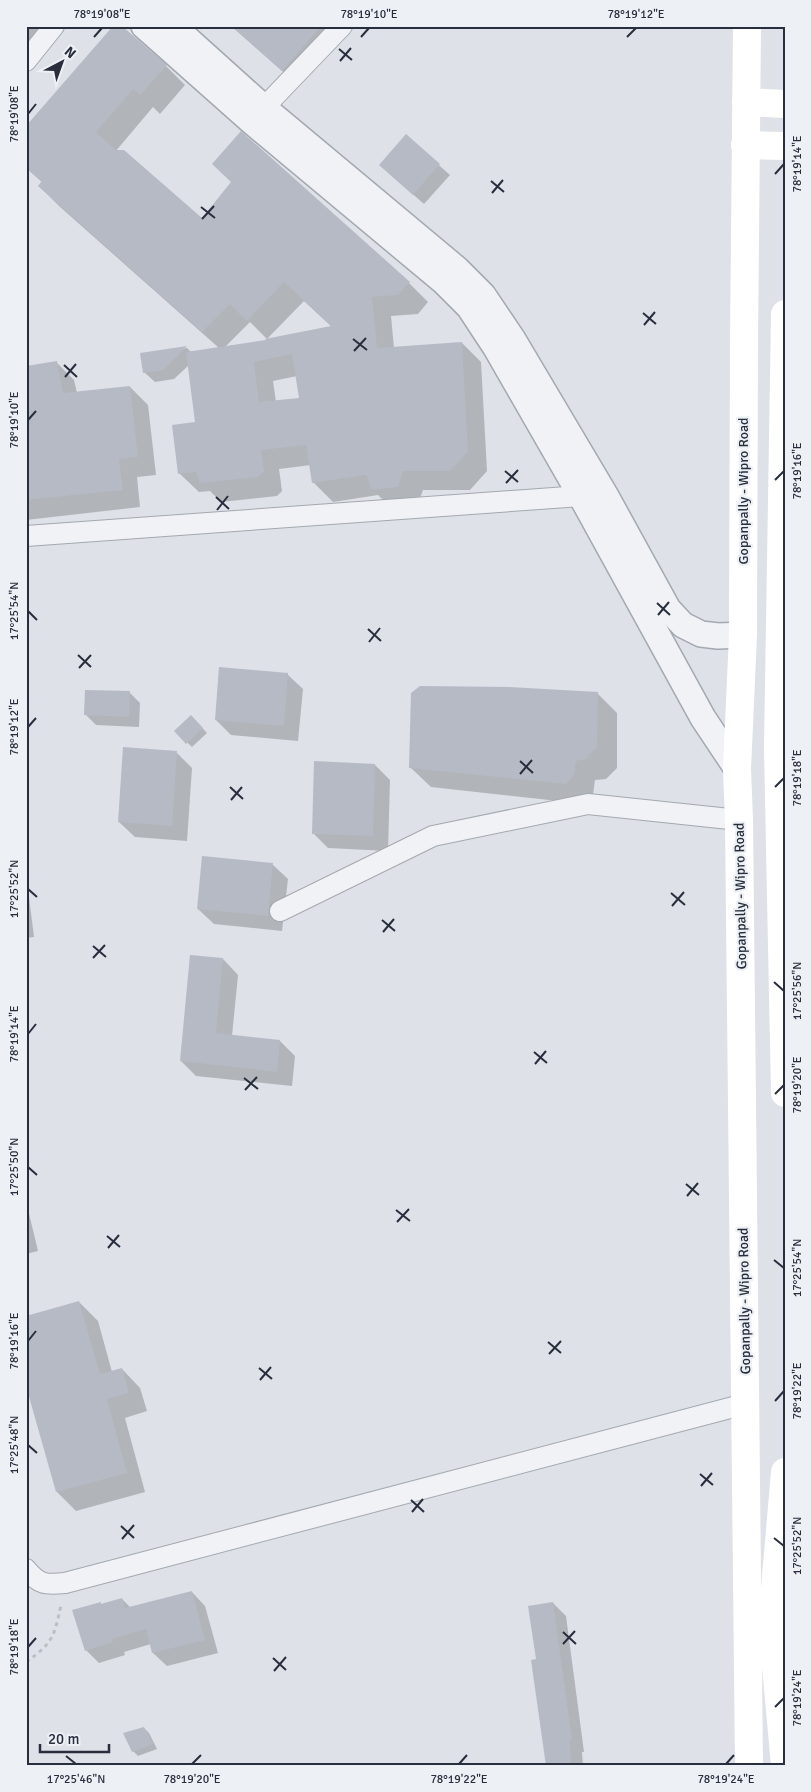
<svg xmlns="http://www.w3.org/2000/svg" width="811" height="1792" font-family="Signika,sans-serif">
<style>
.shadow{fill:#0003;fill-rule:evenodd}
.building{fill:#b5bac4;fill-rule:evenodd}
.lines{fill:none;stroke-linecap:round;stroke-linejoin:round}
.minor-casing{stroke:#a4a8b1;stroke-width:22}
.tertiary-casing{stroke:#a4a8b1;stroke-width:28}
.path{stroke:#bcbfc5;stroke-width:3;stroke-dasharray:4 4;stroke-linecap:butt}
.minor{stroke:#f0f2f5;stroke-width:20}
.tertiary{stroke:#f0f2f5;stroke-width:25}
.secondary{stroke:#fff;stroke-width:28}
.ticks{fill:none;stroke:#282e3d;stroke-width:2}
.labels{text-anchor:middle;stroke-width:4.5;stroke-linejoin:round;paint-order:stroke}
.street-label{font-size:14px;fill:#282e3d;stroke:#edf0f5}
.neatline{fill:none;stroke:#282e3d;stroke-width:2}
.ticks-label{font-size:12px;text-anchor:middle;fill:#282e3d}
</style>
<rect width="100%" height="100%" fill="#dee1e7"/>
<g class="shadow">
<polygon points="26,26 53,26 26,57"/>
<polygon points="231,26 347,26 297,84"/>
<path d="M 166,66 L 185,85 L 160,114 L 153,107 L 115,152 L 202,220 L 409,283 L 428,302 L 418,314 L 391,316 L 394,348 L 462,343 L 481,362 L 487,471 L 470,490 L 423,490 L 417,506 L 392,509 L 378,495 L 333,502 L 313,482 L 311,465 L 279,469 L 282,491 L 277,496 L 221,502 L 210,491 L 199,492 L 179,473 L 196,423 L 189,365 L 174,379 L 155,382 L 144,372 L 142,354 L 187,348 L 191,352 L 219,348 L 59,206 L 39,186 L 43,183 L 26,168 L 26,128 ZM 304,301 L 332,327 L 269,341 L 225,347 L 250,322 L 267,339 ZM 297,376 L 300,399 L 276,402 L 273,381 Z"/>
<polygon points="406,136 450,175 424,204 391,175"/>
<polygon points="56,362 74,380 77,393 130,387 148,405 156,475 137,477 140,507 26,520 26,367"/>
<polygon points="287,674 303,689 298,741 231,735 216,720"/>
<polygon points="130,693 140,703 139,727 96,725 86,715"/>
<polygon points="597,693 617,713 617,768 606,779 595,780 593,795 586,804 431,787 411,768"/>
<polygon points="191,716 207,733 192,747 175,731"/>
<polygon points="177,753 192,768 187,841 135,837 119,822"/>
<polygon points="375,765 390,780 388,851 328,848 313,833"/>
<polygon points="272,864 288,879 282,931 214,924 198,909"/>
<polygon points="26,873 34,937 26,938"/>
<polygon points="223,959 238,975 232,1036 280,1041 295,1056 292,1086 196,1076 181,1061"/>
<polygon points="26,1201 38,1251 26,1254"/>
<polygon points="79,1302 98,1321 112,1372 122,1369 140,1388 147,1411 125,1418 145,1492 76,1511 57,1492 26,1382"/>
<polygon points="192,1592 205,1606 218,1653 167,1666 153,1653 151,1644 124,1652 125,1655 99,1663 86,1650 100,1603 102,1605 122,1599 131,1608"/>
<polygon points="553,1603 566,1616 584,1752 582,1752 583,1766 547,1766 537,1660"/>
<polygon points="144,1728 149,1733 157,1749 138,1756 133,1751"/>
</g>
<g class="building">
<path d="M 113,26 L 122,26 L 167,65 L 140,95 L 133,89 L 96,132 L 116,150 L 124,150 L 202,218 L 231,182 L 212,164 L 241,131 L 410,282 L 398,295 L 372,297 L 377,348 L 462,342 L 468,452 L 450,471 L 403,471 L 398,487 L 372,490 L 366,475 L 312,483 L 306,445 L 261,450 L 264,472 L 258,477 L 200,483 L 196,472 L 178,474 L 172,425 L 195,422 L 186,352 L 266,340 L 265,339 L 331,326 L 284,282 L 247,321 L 230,304 L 202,332 L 38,186 L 42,181 L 26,168 L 26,126 ZM 292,354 L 299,398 L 259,402 L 254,362 Z"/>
<polygon points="232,26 321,26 282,71"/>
<polygon points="406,134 440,164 413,195 379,165"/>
<polygon points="187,346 164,370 143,373 140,353"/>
<polygon points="57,361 63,393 130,386 138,457 119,459 123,490 26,500 26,366"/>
<polygon points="219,667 288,673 284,726 215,720"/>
<polygon points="420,686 509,687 598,692 597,747 586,759 576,761 574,775 566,784 409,768 411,693"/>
<polygon points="85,690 130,691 129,717 84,715"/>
<polygon points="191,715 203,728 186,744 174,731"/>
<polygon points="123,747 177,751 172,826 118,822"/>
<polygon points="314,761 375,764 373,836 312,834"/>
<polygon points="202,856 273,863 268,916 197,909"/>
<polygon points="190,955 223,958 216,1033 280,1040 277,1072 180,1061"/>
<polygon points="79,1301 100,1374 122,1368 129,1393 107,1399 127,1473 56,1492 26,1386 26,1316"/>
<polygon points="192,1591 205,1640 152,1653 146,1629 112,1639 113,1642 85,1651 72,1610 101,1602 101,1604 122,1598 125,1608"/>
<polygon points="553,1602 572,1739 570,1739 571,1766 546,1766 531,1660 536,1659 528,1606"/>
<polygon points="144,1727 153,1744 132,1752 123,1733"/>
</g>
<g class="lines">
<defs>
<g id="minor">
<polyline points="26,61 54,26"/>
<polyline points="253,119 342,26"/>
<polyline points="26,536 581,496"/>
<polyline points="280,911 433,836 588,804 739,820"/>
<path d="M 26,1569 C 39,1585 46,1585 65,1583 L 745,1404"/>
</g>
<g id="tertiary">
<polyline points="144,26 251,121 444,282 469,307 496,348 581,496 703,718 737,769"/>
<polyline points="173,26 263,107 457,269 483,295 512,338 607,498 668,609 683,625 701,634 718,636 743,635"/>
</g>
</defs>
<use href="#minor" class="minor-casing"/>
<use href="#tertiary" class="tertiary-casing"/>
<path class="path" d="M 26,1662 C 53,1643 54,1637 61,1605"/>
<use href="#minor" class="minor"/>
<use href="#tertiary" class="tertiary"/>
<g class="secondary">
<polyline points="747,26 744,344 743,635 737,769 739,820 749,1766"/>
<polyline points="746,102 785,104"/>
<polyline points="745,145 785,146"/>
<polyline points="785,314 778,748 785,1093"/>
<polyline points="785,1472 772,1623 785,1765"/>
</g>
</g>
<path class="ticks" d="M 94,37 L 102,28M 361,37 L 369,28M 627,37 L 636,28M 339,49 L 352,60M 340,61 L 351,48M 28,114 L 36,104M 775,174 L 784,164M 491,181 L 504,192M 492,193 L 503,180M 201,207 L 215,218M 202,219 L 214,206M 643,313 L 656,324M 644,325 L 655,312M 353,339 L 367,350M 354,351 L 366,338M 64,365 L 77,377M 65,377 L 76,364M 28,420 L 36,411M 505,471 L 518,482M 775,480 L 784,471M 506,483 L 518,470M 216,497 L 229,509M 217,510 L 228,496M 657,603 L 670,615M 28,611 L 37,620M 658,615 L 669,602M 368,629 L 381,641M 369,642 L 380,628M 78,655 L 91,667M 79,668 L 91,655M 28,727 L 36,718M 520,761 L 533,773M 520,774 L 532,760M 230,787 L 243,799M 775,787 L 784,778M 231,800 L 242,787M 28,889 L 37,897M 671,893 L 685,905M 672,906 L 684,892M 382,920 L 395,931M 383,932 L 394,919M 93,946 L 106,957M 93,958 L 105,945M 774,982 L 784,991M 28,1034 L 36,1024M 534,1052 L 547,1063M 535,1064 L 546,1051M 244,1078 L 258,1089M 245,1090 L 257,1077M 775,1094 L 784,1085M 28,1167 L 37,1175M 686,1184 L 699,1195M 687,1196 L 698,1183M 396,1210 L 410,1221M 397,1222 L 409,1209M 107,1236 L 120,1247M 108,1248 L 119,1235M 774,1260 L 784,1268M 28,1341 L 36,1331M 548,1342 L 561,1353M 549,1354 L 561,1341M 259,1368 L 272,1379M 260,1380 L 271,1367M 775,1401 L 784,1391M 28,1445 L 37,1453M 700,1474 L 713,1485M 701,1486 L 712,1473M 411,1500 L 424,1512M 412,1512 L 423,1499M 121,1526 L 134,1538M 774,1538 L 784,1546M 122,1539 L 134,1525M 563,1632 L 576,1644M 563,1644 L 575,1631M 28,1647 L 36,1638M 273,1658 L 286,1670M 274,1671 L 286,1657M 775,1707 L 784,1698M 66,1756 L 76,1764M 192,1764 L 201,1755M 459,1764 L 467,1755M 726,1764 L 734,1755"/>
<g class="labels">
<g class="street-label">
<text transform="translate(743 491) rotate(-90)" y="5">Gopanpally - Wipro Road</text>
<text transform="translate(740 896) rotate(-91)" y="5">Gopanpally - Wipro Road</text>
<text transform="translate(744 1301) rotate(-91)" y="5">Gopanpally - Wipro Road</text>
</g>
</g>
<rect width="811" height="1792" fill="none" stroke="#edf0f5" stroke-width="55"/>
<g transform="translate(62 62) rotate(41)" stroke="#edf0f5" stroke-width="4" paint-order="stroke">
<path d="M0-4L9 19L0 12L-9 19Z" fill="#282e3d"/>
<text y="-8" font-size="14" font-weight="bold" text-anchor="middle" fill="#282e3d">N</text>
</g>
<path d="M40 1744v8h69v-8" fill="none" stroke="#282e3d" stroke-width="2.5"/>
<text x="48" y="1744" font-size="15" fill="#282e3d" stroke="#edf0f5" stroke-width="4" paint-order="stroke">20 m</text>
<rect x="28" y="28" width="756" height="1736" class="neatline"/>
<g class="ticks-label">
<text x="102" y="18">78°19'08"E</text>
<text x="369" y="18">78°19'10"E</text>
<text x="636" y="18">78°19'12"E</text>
<text transform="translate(14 114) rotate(-90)" y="4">78°19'08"E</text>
<text transform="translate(797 164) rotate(-90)" y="4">78°19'14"E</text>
<text transform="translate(14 420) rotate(-90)" y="4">78°19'10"E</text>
<text transform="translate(797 471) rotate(-90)" y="4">78°19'16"E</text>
<text transform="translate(14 611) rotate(-90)" y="4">17°25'54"N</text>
<text transform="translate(14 727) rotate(-90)" y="4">78°19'12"E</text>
<text transform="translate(797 778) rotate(-90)" y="4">78°19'18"E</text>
<text transform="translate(14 889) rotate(-90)" y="4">17°25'52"N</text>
<text transform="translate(797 991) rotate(-90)" y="4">17°25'56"N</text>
<text transform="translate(14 1034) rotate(-90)" y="4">78°19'14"E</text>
<text transform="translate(797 1085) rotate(-90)" y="4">78°19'20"E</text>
<text transform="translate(14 1167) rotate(-90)" y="4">17°25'50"N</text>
<text transform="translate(797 1268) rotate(-90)" y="4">17°25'54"N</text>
<text transform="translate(14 1341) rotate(-90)" y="4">78°19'16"E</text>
<text transform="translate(797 1391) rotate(-90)" y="4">78°19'22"E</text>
<text transform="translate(14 1445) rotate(-90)" y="4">17°25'48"N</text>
<text transform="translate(797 1546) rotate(-90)" y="4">17°25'52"N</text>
<text transform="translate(14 1647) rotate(-90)" y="4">78°19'18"E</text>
<text transform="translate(797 1698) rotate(-90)" y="4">78°19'24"E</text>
<text x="76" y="1783">17°25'46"N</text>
<text x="192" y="1783">78°19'20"E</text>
<text x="459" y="1783">78°19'22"E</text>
<text x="726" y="1783">78°19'24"E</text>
</g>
</svg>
